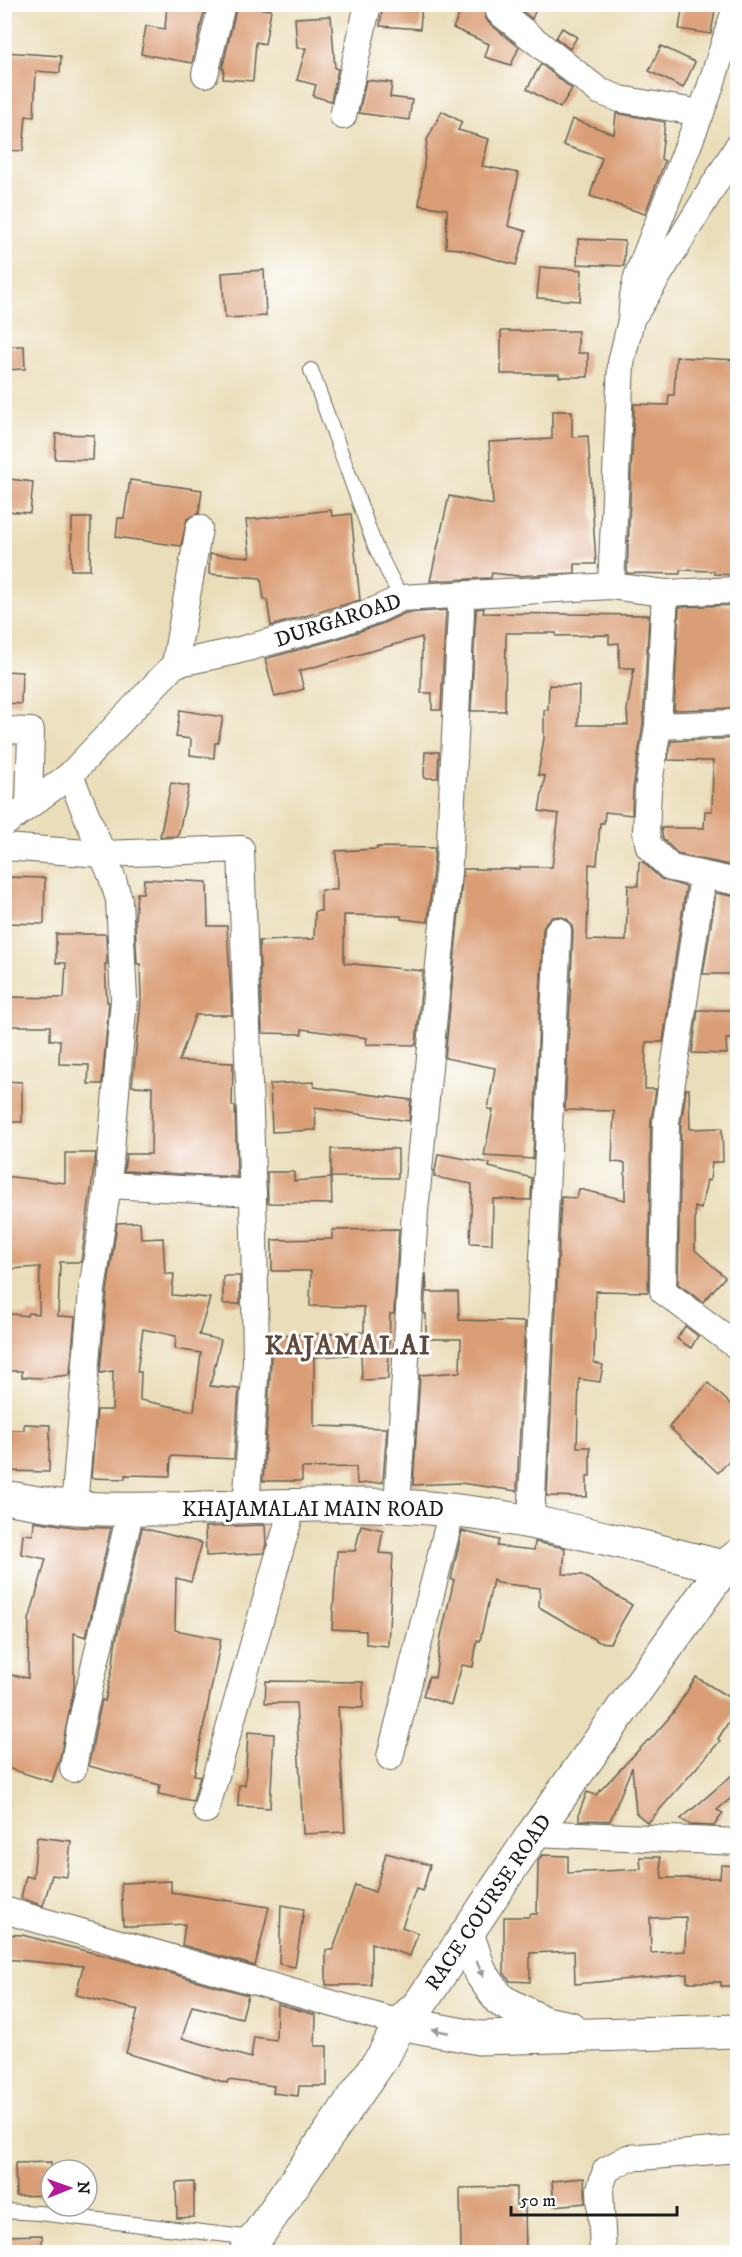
<svg xmlns="http://www.w3.org/2000/svg" width="742" height="2257" font-family="'IM FELL DW Pica',serif">
<style>
.building{fill:#da9e76;fill-rule:evenodd}
.lines{fill:none;stroke-linecap:round;stroke-linejoin:round}
.service-casing{stroke:#646053;stroke-width:16}
.minor-casing{stroke:#646053;stroke-width:28}
.secondary-casing{stroke:#646053;stroke-width:35}
.service{stroke:#fff;stroke-width:14}
.minor{stroke:#fff;stroke-width:26}
.secondary{stroke:#fff;stroke-width:33}
.oneway{fill:#999}
.labels{text-anchor:middle;stroke-width:6;stroke-linejoin:round;paint-order:stroke}
.street-label{font-size:21px;fill:#1c1c1c;stroke:#fff}
.district-label{font-size:27px;font-weight:bold;letter-spacing:1.5px;fill:#5e4a3c;stroke:#fff}
</style>
<rect width="100%" height="100%" fill="#fff"/>
<filter id="ink" filterUnits="userSpaceOnUse"><feTurbulence type="fractalNoise" baseFrequency=".0167" numOctaves="2"/><feDisplacementMap in="SourceGraphic" scale="12" xChannelSelector="R" yChannelSelector="G"/><feConvolveMatrix kernelMatrix="1 2 1 2 8 2 1 2 1" color-interpolation-filters="sRGB"/></filter>
<filter id="wash" filterUnits="userSpaceOnUse"><feTurbulence type="fractalNoise" baseFrequency=".008" numOctaves="4" result="noise"/><feDisplacementMap in="SourceGraphic" scale="24" xChannelSelector="R" yChannelSelector="G"/><feGaussianBlur stdDeviation="1.35" result="paint"/><feColorMatrix in="noise" values="0 0 0 0 0 0 0 0 0 0 0 0 0 0 0 0 0 1.4 0 .05"/><feComposite in="paint" operator="in"/></filter>
<g filter="url(#wash)">
<rect width="100%" height="100%" fill="#eadeba"/>
<g id="blocks">
<g class="building">
<polygon points="167,4 206,4 192,63 141,54 146,26 165,29"/>
<polygon points="383,4 422,4 420,29 380,26"/>
<polygon points="464,4 486,4 485,17 489,23 519,47 511,65 485,57 489,44 453,28"/>
<polygon points="514,4 538,4 532,19"/>
<polygon points="683,4 716,4 711,34 679,29"/>
<polygon points="237,5 271,10 265,44 256,42 253,81 223,79 224,69 222,69"/>
<polygon points="331,16 335,68 338,69 331,101 313,96 316,85 297,80 306,48 297,48 295,18"/>
<polygon points="562,28 577,37 570,49 556,38"/>
<polygon points="661,46 695,62 683,88 649,71"/>
<polygon points="4,52 61,56 60,73 36,71 34,117 26,116 23,151 4,150"/>
<polygon points="541,64 572,89 560,108 527,89"/>
<polygon points="366,80 392,83 390,97 412,100 409,120 359,113"/>
<polygon points="442,111 462,122 458,130 489,139 482,166 519,173 508,226 526,231 516,265 460,249 446,248 447,209 419,205 427,140"/>
<polygon points="616,113 665,122 661,159 665,161 645,214 590,196 602,158 563,145 572,119 614,134"/>
<polygon points="578,239 625,241 624,266 577,264"/>
<polygon points="540,267 582,270 580,301 537,298"/>
<polygon points="264,270 266,316 225,318 222,273"/>
<polygon points="501,331 578,331 578,353 588,353 588,377 559,377 559,374 501,374"/>
<polygon points="4,346 24,346 25,369 4,370"/>
<polygon points="676,357 738,360 738,575 714,574 714,571 680,570 680,574 627,573 634,404 668,405 669,395 674,395"/>
<polygon points="552,411 572,411 572,437 588,436 596,564 575,564 575,573 518,576 492,573 491,578 430,581 449,496 493,505 489,442 552,439"/>
<polygon points="56,434 94,435 93,460 55,459"/>
<polygon points="9,479 33,482 30,513 6,511"/>
<polygon points="130,480 202,490 199,513 187,519 181,546 116,537 118,518 124,518"/>
<polygon points="331,510 332,516 351,514 360,600 271,626 267,600 264,600 261,578 209,574 210,554 250,557 246,520"/>
<polygon points="72,518 91,518 90,570 71,570"/>
<polygon points="738,605 738,708 674,710 679,607"/>
<polygon points="484,608 483,613 649,615 643,724 633,788 632,815 605,812 604,823 600,823 597,865 589,864 587,940 626,941 628,885 638,886 639,862 643,862 661,879 686,887 663,1042 646,1042 645,1089 656,1089 651,1122 648,1292 596,1291 594,1363 603,1365 600,1382 579,1379 577,1447 590,1447 590,1476 587,1476 587,1497 547,1496 561,1197 577,1198 579,1189 625,1200 625,1163 612,1162 614,1111 565,1110 573,932 572,925 567,919 559,916 552,917 546,922 543,930 533,1159 484,1156 493,1110 488,1109 495,1068 445,1058 463,869 520,869 520,867 552,867 559,814 539,811 545,776 538,775 544,738 544,710 548,710 549,685 579,686 578,725 628,725 627,710 634,668 619,668 619,643 609,644 609,635 556,636 556,633 506,633 505,711 471,711 476,609"/>
<polygon points="446,610 441,710 432,710 432,693 421,693 422,637 299,671 304,689 275,697 265,659 337,639 381,624 405,613"/>
<polygon points="4,671 22,672 21,704 4,703"/>
<polygon points="180,710 223,717 218,743 215,743 214,758 190,755 191,739 176,737"/>
<polygon points="738,738 738,867 678,854 663,839 661,828 704,828 705,811 712,811 713,761 668,760 671,741"/>
<polygon points="425,752 439,752 438,778 424,778"/>
<polygon points="171,783 189,786 178,836 160,837"/>
<polygon points="377,847 435,848 428,922 401,919 401,916 344,915 344,963 423,971 416,1045 366,1044 367,1038 302,1029 302,1034 262,1033 259,941 314,939 315,911 321,911 321,890 337,890 336,851 377,849"/>
<polygon points="4,877 45,878 44,924 4,923"/>
<polygon points="144,879 207,882 208,926 227,926 232,1015 195,1015 179,1061 233,1063 232,1106 235,1106 237,1177 124,1171 126,1154 151,1154 152,1087 132,1086 141,1000 140,964 137,964 135,920 137,893 143,893"/>
<polygon points="716,893 738,897 738,974 703,974"/>
<polygon points="56,934 106,934 107,964 105,964 107,1002 109,1002 102,1084 88,1084 89,1065 59,1064 60,1040 50,1040 50,1026 4,1026 4,997 64,998 66,963 56,963"/>
<polygon points="698,1010 734,1010 734,1013 738,1013 738,1039 726,1039 727,1054 692,1053"/>
<polygon points="4,1081 22,1082 22,1122 4,1122"/>
<polygon points="314,1082 314,1087 411,1100 409,1121 315,1108 316,1130 272,1132 270,1084"/>
<polygon points="686,1089 689,1089 690,1129 722,1128 723,1162 712,1162 710,1181 707,1180 701,1209 695,1207 695,1250 725,1277 703,1302 678,1284 681,1123"/>
<polygon points="331,1149 398,1149 398,1178 331,1177"/>
<polygon points="65,1153 96,1153 81,1262 60,1262 58,1316 75,1317 70,1375 41,1378 22,1377 22,1371 4,1371 4,1313 27,1316 28,1313 39,1314 40,1267 10,1269 8,1243 4,1243 4,1176 65,1183"/>
<polygon points="438,1154 490,1163 489,1167 532,1178 531,1200 493,1199 492,1244 470,1243 472,1184 434,1177"/>
<polygon points="267,1172 294,1172 294,1181 331,1178 332,1204 268,1203"/>
<path d="M 140,1222 L 141,1239 L 163,1238 L 165,1274 L 174,1274 L 172,1295 L 210,1298 L 199,1335 L 221,1340 L 210,1386 L 239,1389 L 234,1459 L 171,1456 L 170,1476 L 125,1475 L 125,1479 L 91,1478 L 97,1410 L 112,1410 L 113,1371 L 100,1373 L 107,1292 L 117,1223 ZM 143,1329 L 176,1336 L 175,1349 L 201,1353 L 194,1411 L 140,1400 L 141,1372 L 137,1372 Z"/>
<polygon points="399,1229 394,1314 390,1314 388,1379 362,1380 361,1354 314,1357 314,1426 387,1428 383,1482 357,1484 356,1467 302,1468 302,1481 263,1481 271,1363 271,1336 364,1332 364,1307 310,1306 311,1271 272,1271 272,1240 332,1239 332,1230"/>
<polygon points="426,1273 427,1292 458,1292 459,1320 525,1322 517,1491 460,1483 413,1485 420,1375 460,1372 461,1339 426,1339 426,1314 424,1314"/>
<rect x="223" y="1276" width="17" height="28"/>
<polygon points="685,1326 698,1336 691,1348 677,1339"/>
<polygon points="708,1383 738,1411 738,1451 718,1473 669,1427"/>
<polygon points="24,1424 50,1425 49,1472 4,1471 4,1430 24,1430"/>
<polygon points="34,1521 74,1527 111,1528 86,1637 74,1633 74,1688 60,1758 52,1782 4,1767 4,1674 28,1678 29,1620 46,1559 21,1554 23,1534 33,1535"/>
<polygon points="265,1525 266,1544 264,1553 206,1556 205,1527"/>
<polygon points="361,1525 383,1530 379,1553 393,1554 388,1646 366,1644 366,1631 332,1629 337,1551 355,1551"/>
<polygon points="142,1528 202,1543 191,1582 176,1578 175,1630 221,1639 194,1775 200,1776 193,1801 158,1794 160,1785 89,1766 95,1731 102,1700 105,1701 113,1665 115,1645"/>
<polygon points="462,1531 499,1540 497,1546 534,1550 535,1542 565,1548 563,1574 582,1575 632,1605 610,1643 599,1642 539,1607 540,1588 497,1583 493,1580 480,1641 477,1640 473,1667 462,1665 451,1705 423,1696 429,1676 435,1678 441,1636 454,1580 451,1579"/>
<polygon points="696,1677 738,1703 738,1707 718,1739 720,1741 648,1823 636,1813 632,1767 610,1821 579,1820 579,1813 587,1792 596,1795 648,1740 649,1741 673,1713"/>
<polygon points="266,1681 363,1682 363,1708 338,1707 345,1832 303,1834 296,1703 265,1703"/>
<polygon points="248,1732 274,1734 270,1808 238,1806 239,1785 245,1785"/>
<polygon points="738,1770 738,1792 717,1810 723,1813 714,1826 690,1825 681,1819"/>
<polygon points="37,1837 71,1841 67,1877 52,1875 43,1906 21,1898 26,1876 33,1878"/>
<polygon points="386,1853 430,1865 423,1891 416,1889 402,1927 418,1933 410,1956 371,1943 371,1985 326,1985 326,1950 333,1950 355,1885 375,1892"/>
<path d="M 542,1855 L 568,1856 L 568,1873 L 641,1869 L 640,1857 L 660,1857 L 662,1878 L 720,1878 L 721,1865 L 738,1866 L 738,1986 L 721,1986 L 721,1982 L 687,1982 L 687,1974 L 575,1984 L 574,1951 L 530,1953 L 530,1982 L 510,1981 L 504,1973 L 504,1917 L 530,1917 L 530,1914 L 537,1914 L 538,1861 ZM 686,1917 L 685,1951 L 651,1953 L 650,1918 Z"/>
<polygon points="171,1881 171,1892 269,1907 255,1966 182,1945 185,1924 133,1927 123,1925 121,1883"/>
<polygon points="281,1905 304,1909 295,1967 279,1964"/>
<polygon points="4,1934 22,1935 134,1963 248,1995 242,2018 192,2006 182,2038 251,2058 254,2037 276,2040 277,2004 316,2015 315,2046 327,2046 327,2086 299,2086 298,2096 273,2093 274,2086 228,2080 227,2083 126,2053 138,2010 76,1995 83,1966 4,1959"/>
<polygon points="51,2162 51,2195 16,2196 15,2163"/>
<polygon points="584,2178 586,2203 554,2206 552,2181"/>
<polygon points="194,2182 194,2217 177,2218 176,2183"/>
<polygon points="516,2187 516,2205 525,2205 526,2253 461,2253 460,2188"/>
<polygon points="42,2235 42,2253 4,2253 4,2236"/>
</g>
</g>
</g>
<g filter="url(#ink)">
<use href="#blocks" fill-opacity="0" stroke="#646053" stroke-width="1.5"/>
<g class="lines">
<defs>
<g id="service">
<polyline points="311,370 375,546 401,598"/>
<polyline points="4,2211 39,2213 253,2238"/>
</g>
<g id="minor">
<polyline points="499,12 599,91 620,99 701,113"/>
<polyline points="205,74 222,4"/>
<polyline points="343,116 368,4"/>
<polyline points="636,312 738,146"/>
<polyline points="611,586 621,363 631,320 633,296 637,277 708,94 737,4"/>
<polyline points="665,593 658,726 648,790 646,832 649,847 671,868 738,882"/>
<polyline points="175,664 199,528"/>
<polyline points="658,726 738,723"/>
<polyline points="4,730 31,731 29,805"/>
<polyline points="70,775 112,877 119,900 124,999 108,1185 92,1290 74,1508"/>
<polyline points="4,824 70,775 175,664 236,651 332,625 376,610 401,598 611,586 665,593 738,590"/>
<polyline points="4,847 102,854 241,849 254,1232 256,1362 246,1507"/>
<polyline points="703,876 666,1122 663,1291 738,1347"/>
<polyline points="108,1185 253,1193"/>
<polyline points="397,1506 415,1211 449,862 461,612 460,595"/>
<polyline points="531,1521 558,931"/>
<polyline points="390,1757 452,1510"/>
<polyline points="73,1769 80,1728 131,1509"/>
<polyline points="206,1810 293,1505"/>
<polyline points="534,1833 738,1842"/>
<polyline points="4,1910 400,2023"/>
<polyline points="603,2252 600,2189 606,2170 628,2158 738,2149"/>
</g>
<g id="secondary">
<path d="M 4,1497 C 28,1501 53,1506 76,1508 C 184,1513 291,1501 399,1506 C 510,1511 616,1541 724,1567"/>
<polyline points="467,1933 480,1972 500,2000 544,2023 570,2028"/>
<polyline points="400,2023 479,2038 738,2031"/>
<polyline points="246,2252 384,2055 400,2023 420,2004 534,1833 724,1567 738,1556"/>
</g>
</defs>
<use href="#service" class="service-casing"/>
<use href="#minor" class="minor-casing"/>
<use href="#secondary" class="secondary-casing"/>
<use href="#service" class="service"/>
<use href="#minor" class="minor"/>
<use href="#secondary" class="secondary"/>
</g>
<defs><path id="oneway-solid" d="M-6-.8H1V-3.2L6.5 0L1 3.2V.8H-6Z" transform="scale(1.5)"/></defs>
<g class="oneway">
<use href="#oneway-solid" transform="translate(480 1969) rotate(66)"/>
<use href="#oneway-solid" transform="translate(440 2031) rotate(-169)"/>
</g>
</g>
<g class="labels">
<g class="street-label">
<text transform="translate(338 620) rotate(-18)" y="7">DURGAROAD</text>
<text x="313" y="1516">KHAJAMALAI MAIN ROAD</text>
<text transform="translate(488 1902) rotate(-56)" y="7">RACE COURSE ROAD</text>
</g>
<g class="district-label">
<text x="348" y="1354">KAJAMALAI</text>
</g>
</g>
<rect width="742" height="2257" fill="none" stroke="#fff" stroke-width="24"/>
<g transform="translate(69 2188) rotate(89)"><circle r="28" fill="#ffffff" stroke="#a4a4a4" stroke-width="1.5"/>
<path d="M0-4.5L10 22L0 15L-10 22Z" fill="#b5179e"/>
<text y="-9" font-size="16" font-weight="bold" text-anchor="middle" fill="#1c1c1c">N</text>
</g>
<path d="M511 2206v9h166v-9" fill="none" stroke="#1c1c1c" stroke-width="3"/>
<text x="520" y="2206" font-size="18" fill="#1c1c1c" stroke="#ffffff" stroke-width="4.5" paint-order="stroke">50 m</text>
</svg>
